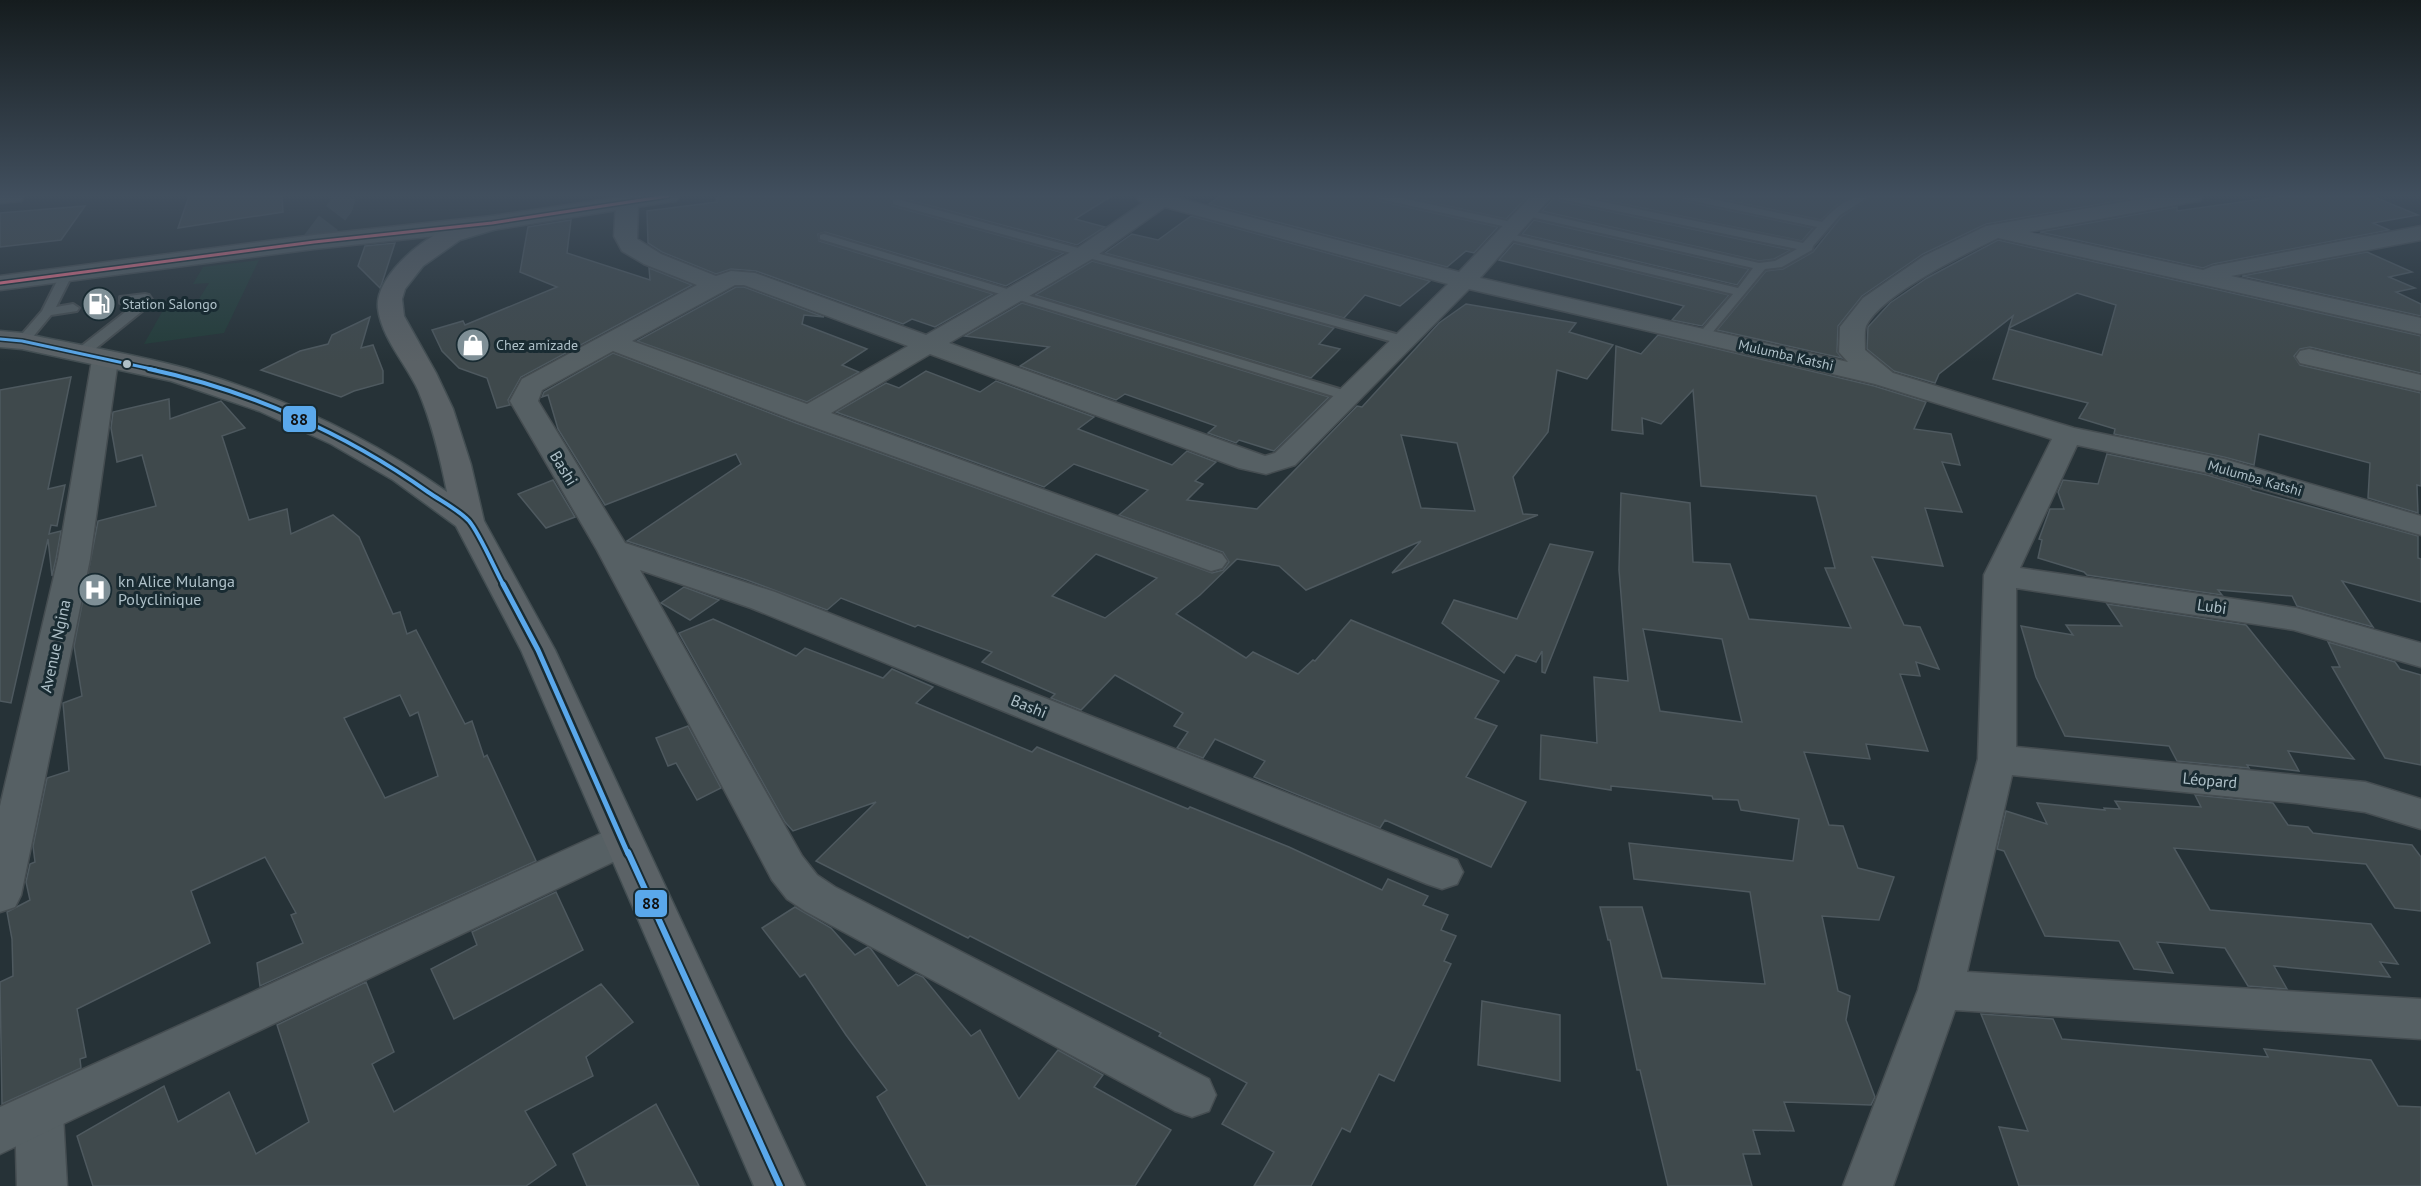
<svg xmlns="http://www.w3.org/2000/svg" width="2421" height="1186" font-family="'PT Sans',sans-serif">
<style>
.green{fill:#233c39}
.building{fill:#3f494c;stroke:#4e595f;stroke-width:1.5;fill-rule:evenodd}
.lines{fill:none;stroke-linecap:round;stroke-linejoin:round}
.minor-tunnel{stroke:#3b474d;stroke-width:24;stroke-dasharray:24 12;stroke-linecap:butt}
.service-casing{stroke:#454d51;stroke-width:4}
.minor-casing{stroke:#454d51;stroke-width:3}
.tertiary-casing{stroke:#454d51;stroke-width:3}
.trunk-casing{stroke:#434e52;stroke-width:3}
.service{fill:#566064;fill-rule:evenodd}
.minor{fill:#566064;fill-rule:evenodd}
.tertiary{fill:#566064;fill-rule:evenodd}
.trunk{fill:#5b6266;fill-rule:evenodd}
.bus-1-casing{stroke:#192b32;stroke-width:6}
.bus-2-far3-casing{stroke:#192b32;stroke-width:6}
.bus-2-far2-casing{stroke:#192b32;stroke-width:8}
.bus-2-far1-casing{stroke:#192b32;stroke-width:10}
.bus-2-casing{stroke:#192b32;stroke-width:10}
.bus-1{stroke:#fc738d;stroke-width:3}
.bus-2-far3{stroke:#5aa8eb;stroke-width:3}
.bus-2-far2{stroke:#5aa8eb;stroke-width:4}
.bus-2-far1{stroke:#5aa8eb;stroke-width:5}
.bus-2{stroke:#5aa8eb;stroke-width:6}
.bus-dot{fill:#afc1c9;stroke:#192b32;stroke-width:2}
.labels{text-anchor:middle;stroke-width:6;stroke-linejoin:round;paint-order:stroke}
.far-poi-label{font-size:14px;fill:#afc1c9;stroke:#192b32;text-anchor:start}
.far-street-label{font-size:14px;fill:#afc1c9;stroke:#192b32}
.street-label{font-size:16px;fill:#afc1c9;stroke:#192b32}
.poi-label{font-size:16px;fill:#afc1c9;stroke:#192b32;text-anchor:start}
.line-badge{stroke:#192b32;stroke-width:2}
.pale-badge-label{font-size:16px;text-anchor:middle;font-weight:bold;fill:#111}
</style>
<rect width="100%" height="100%" fill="#263237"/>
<polygon class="green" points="259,260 224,333 144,344 167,303 199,299 209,283 193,284 203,267"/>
<g class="building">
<polygon points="189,196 282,196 283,212 178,228"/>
<polygon points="732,196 1112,196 1075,219 1105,227 1077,245 898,197 891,199 892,206 1064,253 1006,286 825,232 818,234 819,241 993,294 935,327 912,319 903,324 756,271 731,269 716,274 662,252 648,243 647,211 717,202 716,198"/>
<polygon points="1220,196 1373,196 1380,201 1498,227 1474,253 1466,251 1447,267 1209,204"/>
<polygon points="1402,196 1528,196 1506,219"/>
<polygon points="1584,196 1677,196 1684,201 1813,228 1802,241"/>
<polygon points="1707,196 1854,196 1837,205 1821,220"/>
<polygon points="1872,196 2146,196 1986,224 1923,254 1862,296 1838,326 1837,352 1842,358 1717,330 1766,271 1783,269 1813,252 1841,217"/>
<polygon points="2284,196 2372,196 2418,215 2373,223 2389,230 2213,264 2203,268 2040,232 2177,207 2177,211"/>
<polygon points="1554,198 1560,201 1791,250 1774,259 1759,261 1542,211"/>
<polygon points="85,206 61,240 0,247 0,213"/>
<polygon points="1191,216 1430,281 1400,306 1365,295 1344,318 1105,253 1132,234 1158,240"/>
<polygon points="571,220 567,253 650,280 649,268 692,285 521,377 508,400 510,405 497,408 487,378 459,368 442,351 432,330 463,321 465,325 557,287 520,272 528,227"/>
<polygon points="1534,220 1749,269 1737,285 1522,234"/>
<polygon points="1998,240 2421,336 2421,373 2310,347 2300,349 2294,356 2300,365 2421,393 2421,486 2417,485 2418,513 2368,498 2370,463 2259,434 2254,465 2224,457 2114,434 2115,429 2079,418 2088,403 1993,379 2009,329 2102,355 2116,305 2077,293 2009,328 2013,316 1939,374 1935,383 1894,371 1867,349 1868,327 1890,303 1927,278"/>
<polygon points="395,243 382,283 380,288 358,266 365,246"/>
<polygon points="1514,243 1729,295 1702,326 1672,320 1684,306 1499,260"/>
<polygon points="2367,252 2412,272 2389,277 2415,288 2396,292 2421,304 2421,316 2242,276"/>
<polygon points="1092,261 1334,328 1319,344 1340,349 1311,378 1035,295"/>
<polygon points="736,287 744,287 824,317 804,315 802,324 867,349 842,365 859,372 807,402 637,341"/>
<polygon points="1022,303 1329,397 1274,451 1239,440 1236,443 1208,433 1216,426 1125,394 1116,400 1020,366 1049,347 965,336"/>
<path d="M 1466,304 L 1576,323 L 1569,332 L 1613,345 L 1587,379 L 1557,370 L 1548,432 L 1513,477 L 1523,514 L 1538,515 L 1392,573 L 1421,541 L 1306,590 L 1279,566 L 1237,559 L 1200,595 L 1176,614 L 1246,658 L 1253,652 L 1298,674 L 1313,660 L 1315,661 L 1351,620 L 1499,681 L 1475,718 L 1497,726 L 1466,777 L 1526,802 L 1491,867 L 1385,820 L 1380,828 L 1254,777 L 1265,761 L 1215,739 L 1203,758 L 1177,748 L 1188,732 L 1174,726 L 1183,713 L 1115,675 L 1081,710 L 1051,698 L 1055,694 L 982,662 L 992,652 L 918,625 L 915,627 L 841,598 L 827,610 L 747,580 L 627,541 L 741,464 L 736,454 L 605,505 L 558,429 L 548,395 L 542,397 L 544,392 L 613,353 L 796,423 L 1212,573 L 1223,570 L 1229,562 L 1223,552 L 1119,515 L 1148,490 L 1074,464 L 1044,487 L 836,412 L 886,383 L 899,388 L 926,371 L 980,392 L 996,381 L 1094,417 L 1078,429 L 1172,465 L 1187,451 L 1216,462 L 1195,481 L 1203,484 L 1187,500 L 1257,509 L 1357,406 L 1362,407 L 1439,323 ZM 1401,435 L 1457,443 L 1475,511 L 1421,508 ZM 1096,554 L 1157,578 L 1105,618 L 1052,596 Z"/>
<polygon points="370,317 361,348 373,345 383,371 383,383 354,391 341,397 261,370 300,351 328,344 332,335"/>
<path d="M 1658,335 L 1874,386 L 1926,402 L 1914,429 L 1951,434 L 1960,465 L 1942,462 L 1962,512 L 1925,508 L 1943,566 L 1872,557 L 1904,625 L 1920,627 L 1939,669 L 1916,662 L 1920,676 L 1900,674 L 1928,751 L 1866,744 L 1870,759 L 1804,752 L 1829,825 L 1843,826 L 1858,868 L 1894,877 L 1879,920 L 1822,916 L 1838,991 L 1850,996 L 1846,1020 L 1875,1097 L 1871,1105 L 1784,1102 L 1794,1131 L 1753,1130 L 1760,1154 L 1743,1154 L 1752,1186 L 1668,1186 L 1640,1070 L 1637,1070 L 1610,940 L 1608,940 L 1600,907 L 1642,907 L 1662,978 L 1765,984 L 1750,892 L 1634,879 L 1629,843 L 1793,861 L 1799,819 L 1741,810 L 1738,800 L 1713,799 L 1712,796 L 1611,786 L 1611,790 L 1540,779 L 1541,735 L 1597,743 L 1594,677 L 1628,681 L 1619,570 L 1621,493 L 1690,503 L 1693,562 L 1730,564 L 1749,619 L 1851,628 L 1825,568 L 1835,568 L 1816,496 L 1701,486 L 1693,390 L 1661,424 L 1642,418 L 1643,434 L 1612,430 L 1616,346 L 1641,354 ZM 1643,629 L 1722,639 L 1742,722 L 1660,711 Z"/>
<polygon points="71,377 48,489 65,485 57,526 51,525 49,534 61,531 56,559 52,576 48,539 11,703 0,701 0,390"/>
<path d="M 169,399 L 170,419 L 221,401 L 245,428 L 222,436 L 249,520 L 287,509 L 291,534 L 333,515 L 359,537 L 393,614 L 400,612 L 407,634 L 416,630 L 465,724 L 472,721 L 484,757 L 487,755 L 536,861 L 260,986 L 257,963 L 303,943 L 291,915 L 296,913 L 265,857 L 191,891 L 210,943 L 77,1009 L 86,1057 L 80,1059 L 81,1068 L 2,1104 L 0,982 L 13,976 L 12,939 L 7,912 L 30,900 L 26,882 L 30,864 L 35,862 L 33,846 L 47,778 L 69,771 L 63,703 L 82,696 L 74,646 L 98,521 L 156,506 L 142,455 L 117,462 L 111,428 L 113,412 ZM 400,695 L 410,716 L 418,712 L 438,776 L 385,798 L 344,718 Z"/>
<polygon points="2107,454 2207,475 2251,488 2251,490 2418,536 2418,558 2421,559 2421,602 2342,581 2373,627 2297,606 2292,596 2218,590 2222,595 2087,575 2084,572 2038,558 2042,540 2039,539 2050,509 2064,509 2058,492 2063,480 2098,484"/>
<polygon points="553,480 575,517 546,528 518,494"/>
<polygon points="1550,544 1593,552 1545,673 1542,672 1542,651 1536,662 1516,655 1504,673 1442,623 1454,600 1517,619"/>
<polygon points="684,587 719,600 690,620 661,603"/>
<polygon points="2107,604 2246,625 2354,759 2288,751 2299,771 2247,765 2249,768 2177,761 2169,746 2065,736 2036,677 2021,626 2073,635 2066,625 2122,626"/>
<polygon points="713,619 796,656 805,648 883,678 892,669 933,687 916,703 1032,752 1037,747 1188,809 1190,807 1289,847 1382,890 1388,879 1428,896 1423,905 1448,915 1441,930 1456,936 1444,961 1451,964 1394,1081 1379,1074 1350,1132 1342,1128 1311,1186 1254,1186 1274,1152 1222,1124 1247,1083 1159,1036 1161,1033 970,936 968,938 816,861 876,802 793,831 785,822 679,633"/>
<polygon points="2328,642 2395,662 2400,669 2421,675 2421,765 2385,758 2332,667 2340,667"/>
<polygon points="688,726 721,788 697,800 676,763 668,766 656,738"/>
<polygon points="2195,795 2273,803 2288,825 2308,827 2313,833 2412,845 2421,857 2421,911 2395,908 2366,864 2174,848 2210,910 2371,924 2398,964 2380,962 2390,977 2274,966 2287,989 2248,986 2225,948 2157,942 2173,973 2134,969 2119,941 2045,936 2004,851 1997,849 2006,811 2047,824 2037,803 2105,810 2104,808 2120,809 2115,801 2201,807"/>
<polygon points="556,892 583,950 454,1019 431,969 477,945 472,932"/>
<polygon points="795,907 831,928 855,955 868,947 871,949 898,986 916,974 923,977 971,1036 980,1030 1019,1099 1058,1050 1103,1075 1094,1087 1171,1130 1135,1186 927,1186 877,1097 887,1090 846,1035 805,974 800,977 762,928"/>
<polygon points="366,982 394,1052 372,1064 394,1112 601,984 633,1022 586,1057 593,1076 525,1111 556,1165 526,1186 93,1186 77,1136 164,1086 178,1122 229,1092 256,1154 309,1122 277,1025"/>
<polygon points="1482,1001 1560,1015 1560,1081 1478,1065"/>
<polygon points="1981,1014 2053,1019 2062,1039 2268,1057 2264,1049 2371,1060 2398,1106 2421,1107 2421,1186 2019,1186 1999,1127 2028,1131"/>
<polygon points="656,1104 699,1186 587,1186 573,1154"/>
</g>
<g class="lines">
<polyline class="minor-tunnel" points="314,242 341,206 344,196"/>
<defs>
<g id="service">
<polygon points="1375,196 1393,196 1516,223 1522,226 1516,229 1380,199"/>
<path d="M 1555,196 L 1574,196 L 1803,243 L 1817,227 L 1684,199 L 1679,196 L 1698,196 L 1822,222 C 1836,207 1849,195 1870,196 L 1840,215 L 1813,246 L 1812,250 L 1782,267 L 1765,269 L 1707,339 L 1703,340 L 1697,336 L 1733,294 L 1503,238 L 1501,236 L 1507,233 L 1738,288 L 1753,268 L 1527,216 L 1522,213 L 1527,210 L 1759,263 L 1775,261 L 1797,249 L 1560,199 Z"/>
<polygon points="897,199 1407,337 1408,340 1402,344 1397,343 893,204 893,200"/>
<polygon points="824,234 1353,393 1355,396 1353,399 1343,399 820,239 820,235"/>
<polygon points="67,269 73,273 56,307 73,304 79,308 77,311 51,315 27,344 17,344 16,341 42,311 61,273"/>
<polygon points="145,294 149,295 153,301 151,304 85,357 75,357 74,354 75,351 138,302 120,303 120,297"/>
</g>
<g id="minor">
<polygon points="0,196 24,196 21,201 0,203"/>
<path d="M 1137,196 L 1170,196 L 1459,272 L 1531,196 L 1552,196 L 1480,278 L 1848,362 L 1839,352 L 1840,327 L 1863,298 L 1924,256 L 1986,226 L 2157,196 L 2202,196 L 2200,201 L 2192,202 L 2029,232 L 2203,270 L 2213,266 L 2421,226 L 2421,240 L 2231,276 L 2421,318 L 2421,334 L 1998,238 C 1965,254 1882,294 1866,326 C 1864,332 1865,343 1865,350 L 1893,373 L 2074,428 L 2224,459 L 2421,516 L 2421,535 L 2208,473 L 2077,445 L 2020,568 L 2296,608 L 2421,643 L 2421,667 L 2294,630 L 2016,588 L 2016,747 L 2365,782 L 2421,799 L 2421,829 L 2365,812 L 2296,803 L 2012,775 L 1967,972 L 2421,999 L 2421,1039 L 1955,1010 L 1893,1186 L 1843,1186 L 1918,990 L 1978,759 L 1984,575 L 2052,439 L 1875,384 L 1469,289 L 1295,465 L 1266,474 L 1239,468 L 930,354 L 831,413 L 1222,554 L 1227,561 L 1222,568 L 1211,571 L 797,421 L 613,351 L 542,390 L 538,401 L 625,543 L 775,592 L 1457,860 L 1463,872 L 1457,884 L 1442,889 L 1427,884 L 751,608 L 640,570 L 802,856 L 817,875 L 835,887 L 1209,1079 L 1216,1095 L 1209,1111 L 1192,1117 L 1175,1111 L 805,911 L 787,899 L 772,880 L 597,550 L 510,401 L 522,379 L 697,285 L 644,264 L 622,251 L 614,236 L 616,203 L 619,198 L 627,197 L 635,198 L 638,203 L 637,239 L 661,254 L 716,276 L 731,271 L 755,273 L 926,335 L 1076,249 L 1144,202 L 1139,201 ZM 1165,207 L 1448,284 L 1275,453 L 1265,456 L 949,343 L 1092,259 ZM 735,285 L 744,285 L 908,346 L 807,404 L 632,341 Z"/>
<polygon points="2309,349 2421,375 2421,391 2300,363 2296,357 2300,351"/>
<polygon points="105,352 114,354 118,360 90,559 21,895 15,907 0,912 0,806 58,559 92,360 96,354"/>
<polygon points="39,1092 56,1099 63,1115 67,1186 17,1186 15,1115 22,1099"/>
</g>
<g id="tertiary">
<polygon points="628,196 679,196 676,201 668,202 492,230 314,249 0,290 0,276 314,235 492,216"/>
<polygon points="622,824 636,829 642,840 636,851 0,1154 0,1107"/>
</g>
<path id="trunk" d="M 492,216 L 500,218 L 503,223 L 500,228 L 460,240 L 423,266 L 405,289 L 402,299 L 404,316 L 436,373 L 453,409 L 471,465 L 484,521 L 555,650 L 805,1186 L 754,1186 L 521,650 L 456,526 L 393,480 L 331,444 L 259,411 L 171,381 L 22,349 L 0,347 L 0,331 L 22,333 C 77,345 134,354 188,369 C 281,396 368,436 447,492 C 440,457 432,423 418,390 C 406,364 381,337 378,308 C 375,278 419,241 443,231 C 458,224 476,220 492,216 Z"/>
</defs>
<use href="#service" class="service-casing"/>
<use href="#minor" class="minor-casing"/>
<use href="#tertiary" class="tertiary-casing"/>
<use href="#trunk" class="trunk-casing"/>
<use href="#service" class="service"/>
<use href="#minor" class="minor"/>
<use href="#tertiary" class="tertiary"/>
<use href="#trunk" class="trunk"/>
<defs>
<polyline id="bus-1" points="0,283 314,242 492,223 668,196"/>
<polyline id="bus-2-far3" points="0,339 22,341 156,370"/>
<path id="bus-2-far2" d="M 149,369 C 248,390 345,433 428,492 C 441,501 459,510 469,521 C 480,534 495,570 504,586"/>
<polyline id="bus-2-far1" points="503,584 538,650 628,854"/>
<polyline id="bus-2" points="628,852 780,1186"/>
</defs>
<use href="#bus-1" class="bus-1-casing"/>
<use href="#bus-2-far3" class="bus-2-far3-casing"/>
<use href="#bus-2-far2" class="bus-2-far2-casing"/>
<use href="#bus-2-far1" class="bus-2-far1-casing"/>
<use href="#bus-2" class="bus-2-casing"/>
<use href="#bus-1" class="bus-1"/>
<use href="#bus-2-far3" class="bus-2-far3"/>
<use href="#bus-2-far2" class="bus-2-far2"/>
<use href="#bus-2-far1" class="bus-2-far1"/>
<use href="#bus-2" class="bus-2"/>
</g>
<linearGradient id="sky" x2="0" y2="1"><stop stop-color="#151c1e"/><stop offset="0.54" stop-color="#414f5e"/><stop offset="1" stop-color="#414f5e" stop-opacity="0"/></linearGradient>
<rect width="2421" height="362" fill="url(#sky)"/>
<defs>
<symbol id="fuel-disc" viewBox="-11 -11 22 22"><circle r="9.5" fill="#7f8f96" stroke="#192b32"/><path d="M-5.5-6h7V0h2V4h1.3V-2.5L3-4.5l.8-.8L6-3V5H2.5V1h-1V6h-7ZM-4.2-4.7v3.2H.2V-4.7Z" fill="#fff"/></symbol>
<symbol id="shop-disc" viewBox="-11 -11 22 22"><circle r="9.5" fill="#7f8f96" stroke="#192b32"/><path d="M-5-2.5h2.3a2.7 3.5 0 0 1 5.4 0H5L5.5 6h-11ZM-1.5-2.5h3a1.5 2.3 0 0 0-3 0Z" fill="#fff"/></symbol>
<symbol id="hospital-disc" viewBox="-11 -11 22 22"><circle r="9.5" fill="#7f8f96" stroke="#192b32"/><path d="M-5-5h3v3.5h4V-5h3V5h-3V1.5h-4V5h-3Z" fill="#fff"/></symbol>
</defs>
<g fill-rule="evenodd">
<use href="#fuel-disc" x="80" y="285" width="38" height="38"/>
<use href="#shop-disc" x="454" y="326" width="38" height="38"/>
<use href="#hospital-disc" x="76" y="571" width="38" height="38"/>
</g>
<circle class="bus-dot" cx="127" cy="364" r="5"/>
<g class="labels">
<g class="far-poi-label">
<text x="122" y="309">Station Salongo</text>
<text x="496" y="350">Chez amizade</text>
</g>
<g class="far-street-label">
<text transform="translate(1786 355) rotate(13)" y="5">Mulumba Katshi</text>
<text transform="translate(2255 478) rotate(16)" y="5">Mulumba Katshi</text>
</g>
<g class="street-label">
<text transform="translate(564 468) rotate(59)" y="6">Bashi</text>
<text transform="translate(2212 606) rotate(8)" y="6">Lubi</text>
<text transform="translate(55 646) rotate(-78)" y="6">Avenue Ngina</text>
<text transform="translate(1029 706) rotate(22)" y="6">Bashi</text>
<text transform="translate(2210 780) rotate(5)" y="6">Léopard</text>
</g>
<g class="poi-label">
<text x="118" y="587">kn Alice Mulanga<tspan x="118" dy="18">Polyclinique</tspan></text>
</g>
</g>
<g class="line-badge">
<rect x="282" y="405" width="35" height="28" rx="6" fill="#5aa8eb"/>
<rect x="634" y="889" width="34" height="29" rx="6" fill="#5aa8eb"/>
</g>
<g class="pale-badge-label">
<text x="299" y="425">88</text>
<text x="651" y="909">88</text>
</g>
</svg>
